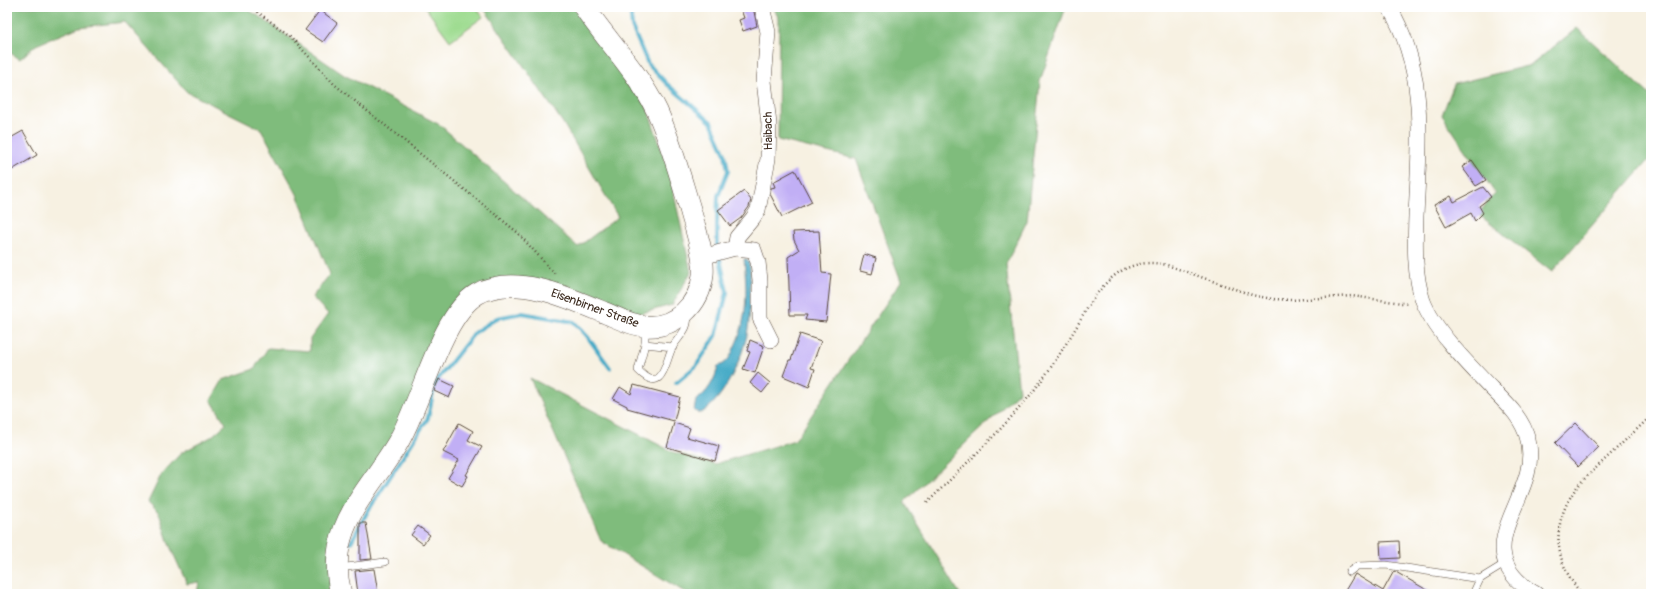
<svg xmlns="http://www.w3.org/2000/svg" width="1658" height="601" font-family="Pangolin,sans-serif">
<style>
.green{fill:#9fdc91;stroke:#6d8358}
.forest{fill:#7fbc7b;stroke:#5d734c}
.water{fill:#47abc7;stroke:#416a72}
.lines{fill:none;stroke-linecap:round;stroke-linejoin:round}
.stream{stroke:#47abc7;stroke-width:4}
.building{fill:#c1aff5}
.lane-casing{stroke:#57483b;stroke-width:8}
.street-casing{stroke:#57483b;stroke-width:16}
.secondary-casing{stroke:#57483b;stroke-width:22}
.path{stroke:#57483b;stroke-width:2.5;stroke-dasharray:1 3;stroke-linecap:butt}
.lane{stroke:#fff;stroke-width:7}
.street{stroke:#fff;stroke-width:15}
.secondary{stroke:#fff;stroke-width:21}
.labels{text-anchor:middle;stroke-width:4;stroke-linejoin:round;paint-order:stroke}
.street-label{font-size:12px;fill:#3b2a1e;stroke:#fff}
</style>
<rect width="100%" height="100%" fill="#fff"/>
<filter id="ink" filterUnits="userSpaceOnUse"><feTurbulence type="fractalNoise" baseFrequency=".025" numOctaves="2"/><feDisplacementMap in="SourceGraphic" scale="8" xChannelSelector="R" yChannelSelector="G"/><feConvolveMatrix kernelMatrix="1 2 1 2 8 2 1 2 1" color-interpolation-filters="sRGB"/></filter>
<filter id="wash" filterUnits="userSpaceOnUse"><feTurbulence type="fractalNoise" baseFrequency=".012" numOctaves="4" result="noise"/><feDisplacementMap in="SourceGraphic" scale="16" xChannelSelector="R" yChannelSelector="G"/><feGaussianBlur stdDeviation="0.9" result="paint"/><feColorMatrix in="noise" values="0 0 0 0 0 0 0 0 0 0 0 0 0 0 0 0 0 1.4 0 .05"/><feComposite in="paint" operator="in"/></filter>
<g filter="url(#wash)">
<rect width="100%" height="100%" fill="#f7f1e2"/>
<polygon class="green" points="425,7 476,7 483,17 450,41"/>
<g class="forest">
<polygon points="7,7 243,7 257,15 344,75 440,125 578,247 618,217 563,123 483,7 577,7 646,104 669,171 691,272 672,305 638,314 576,290 521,280 478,285 414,402 354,502 334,594 197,594 199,582 187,584 169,544 159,513 148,502 161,475 181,453 211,437 226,424 211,400 223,380 254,369 268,348 310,351 310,339 328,314 312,297 330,274 297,194 261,129 187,92 125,22 79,27 36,45 20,59 7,51"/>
<polygon points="773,7 1066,7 1040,81 1027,221 1006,264 1019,392 904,502 960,594 688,594 601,541 530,378 673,452 715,464 795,440 901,281 856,159 778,140 779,19"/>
<polygon points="1577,28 1651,96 1651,157 1552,272 1478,214 1495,193 1442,115 1454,84 1531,65"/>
</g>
<path class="water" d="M 744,259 L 747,259 C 752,267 750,279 750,289 C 750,304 750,320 747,335 C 742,359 723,401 701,413 L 694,411 L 696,400 C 707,394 716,378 718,366 C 727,364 731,356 734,348 C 748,319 747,291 744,259 Z"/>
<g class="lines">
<g class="stream">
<polyline points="630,7 632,27 648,64 667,84 711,122 725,154 728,171 718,196 717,225 717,245 727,292 716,336 696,366 676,383"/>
<polyline points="351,542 368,511 428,418 435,383 475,332 497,318 522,313 574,322 587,336 610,368"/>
</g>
</g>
<g id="blocks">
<g class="building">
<polygon points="740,7 753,7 757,26 743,31 739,20 744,18"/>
<polygon points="320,10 337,23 323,42 305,30"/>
<polygon points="23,131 37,155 7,173 7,140"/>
<polygon points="1472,160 1486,180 1476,186 1462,167"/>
<polygon points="795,170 812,202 782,217 770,194 771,188 775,187 773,182"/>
<polygon points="1483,187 1491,197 1479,206 1483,213 1475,221 1471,213 1446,227 1434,205 1451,196 1454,202"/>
<polygon points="744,191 751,200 749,207 741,218 730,226 718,210"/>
<polygon points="819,231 822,273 831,274 826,322 805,320 807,315 790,315 788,257 799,250 794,240 793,232"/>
<polygon points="864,254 876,258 872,274 860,271"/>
<polygon points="800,334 821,341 811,368 815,369 809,387 783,376 789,360 791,360"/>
<polygon points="750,340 764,346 755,373 743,369 750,352 747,351"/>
<polygon points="758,373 770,383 762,393 750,383"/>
<polygon points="439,379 454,386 449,398 434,391"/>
<polygon points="634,385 680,397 674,421 627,408 627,406 613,399 620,387 631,394"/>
<polygon points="459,423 473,431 468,440 482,447 466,475 468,476 462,486 448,478 459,460 443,452"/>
<polygon points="674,423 690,428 687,437 719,446 715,461 667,447"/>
<polygon points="1576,423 1599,447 1578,467 1555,443"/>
<polygon points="360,523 366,523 372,559 360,560"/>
<polygon points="418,526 430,535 423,544 411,535"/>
<polygon points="1399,541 1400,558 1381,559 1380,542"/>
<polygon points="374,569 378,593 358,594 355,571"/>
<polygon points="1394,571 1434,594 1343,594 1355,574 1383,591"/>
</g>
</g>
</g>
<g filter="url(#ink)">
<use href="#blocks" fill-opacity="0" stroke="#57483b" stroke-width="1"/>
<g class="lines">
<defs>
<g id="lane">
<path d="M 645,328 L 645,344 L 638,370 C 664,397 665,360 673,346 C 681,334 690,328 687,313"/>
<polyline points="645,344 673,347"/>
<polyline points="339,568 385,562"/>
<polyline points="1349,572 1357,566 1386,565 1480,579"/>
<polyline points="1473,594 1480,579 1506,563"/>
</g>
<g id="street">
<path d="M 1389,7 C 1428,71 1419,145 1416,216 C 1415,243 1414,275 1423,301 C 1434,330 1469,365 1491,388 C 1506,403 1523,418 1528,440 C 1543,497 1459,549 1536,594"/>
<polyline points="735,248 754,250 758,262 760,280 760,318 771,340"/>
<polyline points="702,257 735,248 737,237 753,218 758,210 768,159 769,124 764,81 768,32 762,7"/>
</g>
<path id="secondary" d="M 341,594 C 324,529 367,494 397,444 C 421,405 440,316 477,294 C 514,273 568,297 603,312 C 616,317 630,325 645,326 C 675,329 700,304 703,275 C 705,256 695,228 690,209 C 680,176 671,142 657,111 C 638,72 608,42 584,7"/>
</defs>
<use href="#lane" class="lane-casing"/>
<use href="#street" class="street-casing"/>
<use href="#secondary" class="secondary-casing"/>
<g class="path">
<polyline points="251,7 290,36 334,84 517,232 556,275"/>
<path d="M 927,503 C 965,464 1006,427 1039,384 C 1053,365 1065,346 1077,326 C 1088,307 1099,286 1118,273 C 1133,263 1149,261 1167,265 L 1252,295 L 1272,299 L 1291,300 L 1352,296 L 1409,304"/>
<path d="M 1582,594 C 1551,559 1551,520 1580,483 L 1651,416"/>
</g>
<use href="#lane" class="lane"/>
<use href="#street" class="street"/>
<use href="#secondary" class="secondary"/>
</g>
</g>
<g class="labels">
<g class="street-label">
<text transform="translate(768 131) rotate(-91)" y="4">Haibach</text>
<text transform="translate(595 308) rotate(20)" y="4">Eisenbirner Straße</text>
</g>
</g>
<rect width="1658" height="601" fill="none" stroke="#fff" stroke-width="24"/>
</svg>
